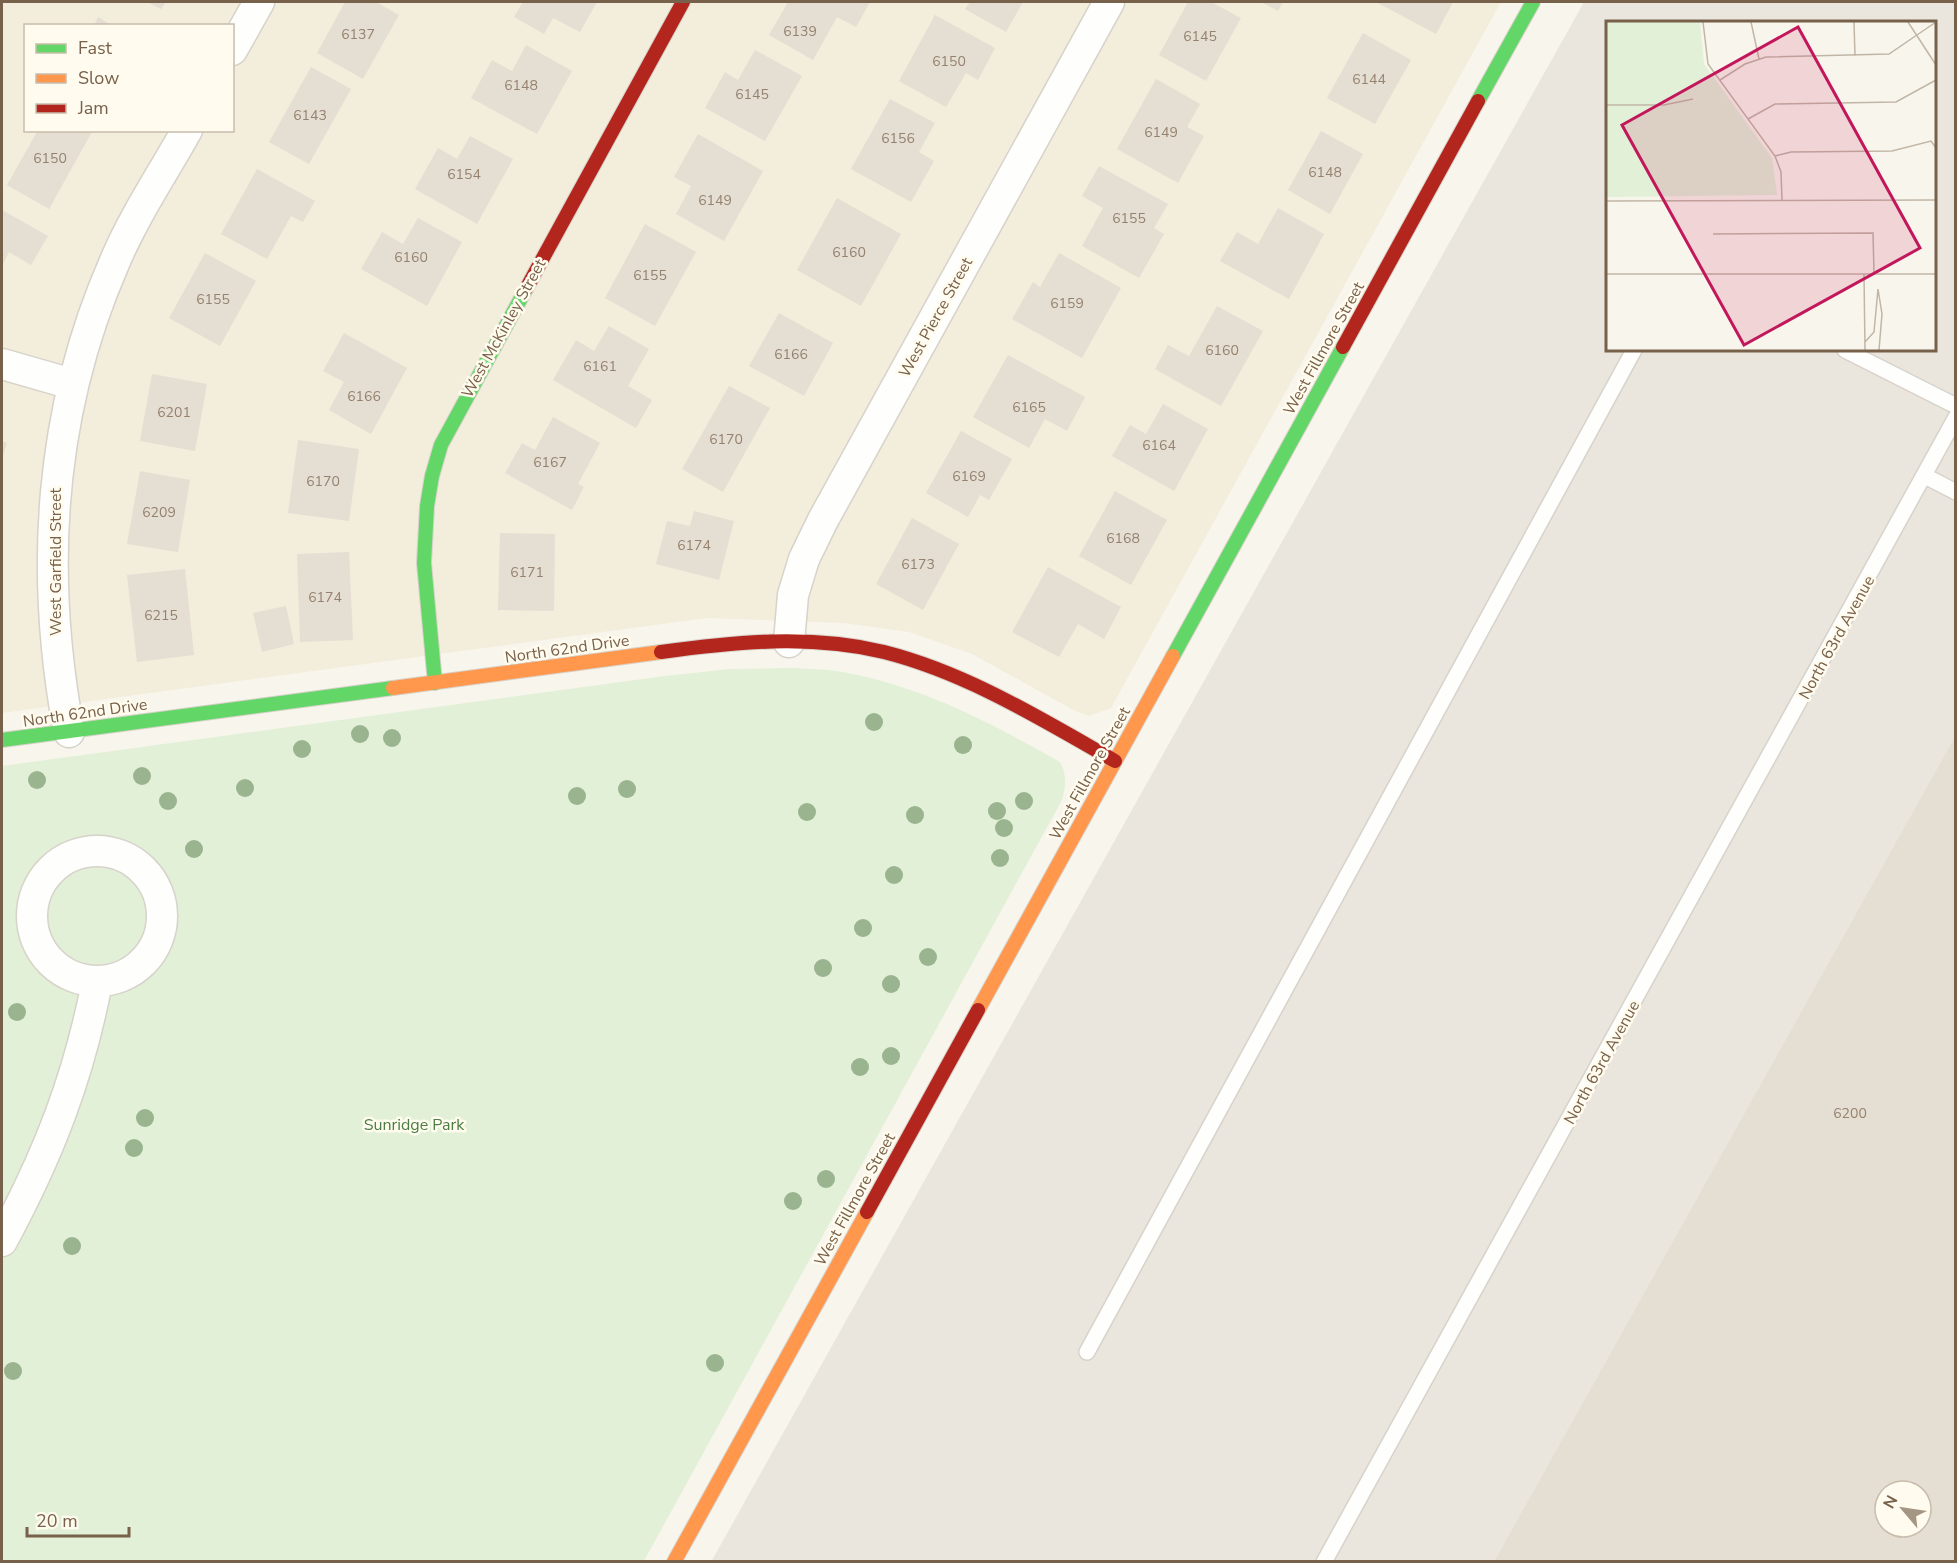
<svg xmlns="http://www.w3.org/2000/svg" width="1957" height="1563" font-family="'Nunito Sans',sans-serif">
<style>
.residential{fill:#f3eddc;fill-rule:evenodd}
.industrial{fill:#ebe6dd;fill-rule:evenodd}
.green{fill:#e1f0d7}
.building{fill:#e5ded3;fill-rule:evenodd}
.lines{fill:none;stroke-linecap:round;stroke-linejoin:round}
.lane-casing{stroke:#d7d2ca;stroke-width:18}
.street-casing{stroke:#d7d2ca;stroke-width:33}
.fast-casing{stroke:#d8d2ca;stroke-width:16}
.slow-casing{stroke:#d8d2ca;stroke-width:16}
.jam-casing{stroke:#d8d2ca;stroke-width:16}
.lane{stroke:#fefefc;stroke-width:15}
.street{stroke:#fefefc;stroke-width:30}
.fast{stroke:#63d668;stroke-width:14}
.slow{stroke:#ff974d;stroke-width:14}
.jam{stroke:#b3261e;stroke-width:14}
.tree{fill:#99b48e}
.labels{text-anchor:middle;stroke-width:5;stroke-linejoin:round;paint-order:stroke}
.number-label{font-size:14px;fill:#95826e}
.street-label{font-size:16px;fill:#78614a;stroke:#fffbee}
.park-label{font-size:16px;fill:#4b7e42;stroke:#fffbee}
.inset-road{fill:none;stroke:#c1b6a6;stroke-width:1.5}
.view{fill:#c2185b;fill-opacity:0.15;stroke:#c2185b;stroke-width:3}
.inset-edge{fill:none;stroke:#78614a;stroke-width:3}
</style>
<rect width="100%" height="100%" fill="#f8f5ec"/>
<path class="residential" d="M 2,2 L 1501,2 L 1111,708 L 1089,716 L 1075,711 L 972,654 L 909,632 L 843,623 L 707,618 L 2,713 ZM 26,26 L 232,26 L 232,130 L 26,130 Z"/>
<path class="industrial" d="M 1584,2 L 1955,2 L 1955,1561 L 711,1562 ZM 1608,22 L 1934,22 L 1934,350 L 1608,350 ZM 1885,1491 L 1921,1491 L 1921,1527 L 1885,1527 Z"/>
<path class="green" d="M 792,668 C 810,669 830,669 848,673 C 925,688 993,724 1060,762 C 1067,775 1066,786 1062,800 L 644,1561 L 2,1561 L 2,766 L 665,676 L 730,669 Z"/>
<g class="building">
<polygon points="147,2 166,2 161,9"/>
<polygon points="345,2 376,2 399,15 363,79 317,53"/>
<polygon points="523,2 597,2 580,32 553,18 544,34 514,17"/>
<polygon points="788,2 870,2 856,27 837,17 813,60 769,35"/>
<polygon points="970,2 1023,2 1006,32 965,9"/>
<polygon points="1188,2 1211,2 1241,18 1206,81 1159,55"/>
<polygon points="1261,2 1283,2 1278,11"/>
<polygon points="1376,2 1453,2 1436,34"/>
<polygon points="935,15 995,48 978,80 966,73 946,107 899,81"/>
<polygon points="98,17 113,26 94,26"/>
<polygon points="1363,33 1411,60 1375,124 1327,98"/>
<polygon points="526,45 572,71 537,134 471,98 492,60 512,71"/>
<polygon points="755,50 802,76 765,141 705,108 725,72 738,80"/>
<polygon points="311,67 351,89 309,164 269,142"/>
<polygon points="1156,79 1200,104 1187,127 1204,136 1178,183 1117,149"/>
<polygon points="890,99 935,123 919,152 934,161 911,202 851,169"/>
<polygon points="38,130 93,130 49,209 7,185"/>
<polygon points="1321,131 1363,154 1330,214 1288,190"/>
<polygon points="698,134 763,171 724,241 676,214 691,186 674,177"/>
<polygon points="470,136 513,159 477,224 415,189 438,148 457,159"/>
<polygon points="1099,166 1168,204 1154,228 1164,234 1139,278 1082,246 1103,208 1082,196"/>
<polygon points="257,169 315,201 303,222 291,216 267,259 221,234"/>
<polygon points="837,198 901,234 861,306 797,270"/>
<polygon points="1278,208 1324,234 1289,299 1220,261 1237,232 1258,244"/>
<polygon points="2,210 48,236 31,265 9,252 2,266"/>
<polygon points="418,218 462,242 427,306 361,269 382,232 403,244"/>
<polygon points="645,224 696,252 655,326 605,298"/>
<polygon points="205,253 256,281 220,346 169,318"/>
<polygon points="1059,253 1121,288 1082,358 1012,319 1033,282 1040,287"/>
<polygon points="1217,306 1263,331 1221,406 1155,369 1168,345 1189,356"/>
<polygon points="779,313 833,343 804,396 749,366"/>
<polygon points="609,326 649,349 628,386 652,400 636,428 553,380 576,340 594,351"/>
<polygon points="344,333 407,368 371,434 329,410 344,382 323,371"/>
<polygon points="1008,355 1085,397 1067,431 1045,419 1029,448 973,417"/>
<polygon points="152,374 207,384 195,451 140,441"/>
<polygon points="729,386 770,408 723,492 682,469"/>
<polygon points="1163,404 1208,429 1174,491 1112,456 1130,425 1146,434"/>
<polygon points="553,417 600,443 578,484 584,487 572,510 505,473 522,443 535,450"/>
<polygon points="961,431 1012,459 989,500 980,495 968,517 926,493"/>
<polygon points="298,440 359,449 349,521 288,513"/>
<polygon points="2,441 7,443 2,459"/>
<polygon points="140,471 190,480 178,552 127,544"/>
<polygon points="1115,491 1167,520 1131,585 1079,556"/>
<polygon points="694,511 734,521 719,580 656,564 667,521 690,526"/>
<polygon points="912,518 959,544 923,610 876,584"/>
<polygon points="500,533 555,534 554,611 498,610"/>
<polygon points="349,552 353,640 300,642 297,554"/>
<polygon points="1048,567 1121,607 1104,639 1078,624 1059,657 1012,632"/>
<polygon points="185,569 194,655 137,662 127,575"/>
<polygon points="286,606 294,644 262,652 253,613"/>
<path d="M 1956,735 L 1956,1562 L 1494,1562 ZM 1885,1491 L 1921,1491 L 1921,1527 L 1885,1527 Z"/>
</g>
<g class="lines">
<defs>
<g id="lane">
<polyline points="1845,350 1956,406"/>
<polyline points="1925,476 1956,492"/>
<polyline points="1087,1352 1634,350"/>
<polyline points="1324,1562 1956,417"/>
</g>
<g id="street">
<polyline points="232,50 259,2"/>
<polyline points="2,364 72,384"/>
<polyline points="789,642 793,595 804,559 823,520 1109,2"/>
<path d="M 69,732 C 39,572 49,411 115,261 C 134,216 163,173 187,130"/>
<circle cx="97" cy="916" r="65"/>
<path d="M 2,1241 C 48,1156 79,1077 97,982"/>
</g>
<g id="fast">
<polyline points="1478,101 1533,2"/>
<polyline points="1173,656 1343,347"/>
<polyline points="435,683 424,563 427,506 432,476 441,445 526,289"/>
<polyline points="2,740 393,688"/>
</g>
<g id="slow">
<polyline points="393,688 661,652"/>
<polyline points="978,1010 1173,656"/>
<polyline points="674,1562 867,1212"/>
</g>
<g id="jam">
<polyline points="526,289 683,2"/>
<polyline points="1343,347 1478,101"/>
<path d="M 661,652 C 734,642 810,634 884,652 C 967,673 1041,719 1115,761"/>
<polyline points="867,1212 978,1010"/>
</g>
</defs>
<use href="#lane" class="lane-casing"/>
<use href="#street" class="street-casing"/>
<use href="#fast" class="fast-casing"/>
<use href="#slow" class="slow-casing"/>
<use href="#jam" class="jam-casing"/>
<use href="#lane" class="lane"/>
<use href="#street" class="street"/>
<use href="#fast" class="fast"/>
<use href="#slow" class="slow"/>
<use href="#jam" class="jam"/>
</g>
<g class="tree">
<circle cx="874" cy="722" r="9"/>
<circle cx="360" cy="734" r="9"/>
<circle cx="392" cy="738" r="9"/>
<circle cx="963" cy="745" r="9"/>
<circle cx="302" cy="749" r="9"/>
<circle cx="142" cy="776" r="9"/>
<circle cx="37" cy="780" r="9"/>
<circle cx="245" cy="788" r="9"/>
<circle cx="627" cy="789" r="9"/>
<circle cx="577" cy="796" r="9"/>
<circle cx="168" cy="801" r="9"/>
<circle cx="1024" cy="801" r="9"/>
<circle cx="997" cy="811" r="9"/>
<circle cx="807" cy="812" r="9"/>
<circle cx="915" cy="815" r="9"/>
<circle cx="1004" cy="828" r="9"/>
<circle cx="194" cy="849" r="9"/>
<circle cx="1000" cy="858" r="9"/>
<circle cx="894" cy="875" r="9"/>
<circle cx="863" cy="928" r="9"/>
<circle cx="928" cy="957" r="9"/>
<circle cx="823" cy="968" r="9"/>
<circle cx="891" cy="984" r="9"/>
<circle cx="17" cy="1012" r="9"/>
<circle cx="891" cy="1056" r="9"/>
<circle cx="860" cy="1067" r="9"/>
<circle cx="145" cy="1118" r="9"/>
<circle cx="134" cy="1148" r="9"/>
<circle cx="826" cy="1179" r="9"/>
<circle cx="793" cy="1201" r="9"/>
<circle cx="72" cy="1246" r="9"/>
<circle cx="715" cy="1363" r="9"/>
<circle cx="13" cy="1371" r="9"/>
</g>
<g class="labels">
<g class="number-label">
<text x="800" y="36">6139</text>
<text x="358" y="39">6137</text>
<text x="1200" y="41">6145</text>
<text x="949" y="66">6150</text>
<text x="1369" y="84">6144</text>
<text x="521" y="90">6148</text>
<text x="752" y="99">6145</text>
<text x="310" y="120">6143</text>
<text x="1161" y="137">6149</text>
<text x="898" y="143">6156</text>
<text x="50" y="163">6150</text>
<text x="1325" y="177">6148</text>
<text x="464" y="179">6154</text>
<text x="715" y="205">6149</text>
<text x="1129" y="223">6155</text>
<text x="849" y="257">6160</text>
<text x="411" y="262">6160</text>
<text x="650" y="280">6155</text>
<text x="213" y="304">6155</text>
<text x="1067" y="308">6159</text>
<text x="1222" y="355">6160</text>
<text x="791" y="359">6166</text>
<text x="600" y="371">6161</text>
<text x="364" y="401">6166</text>
<text x="1029" y="412">6165</text>
<text x="174" y="417">6201</text>
<text x="726" y="444">6170</text>
<text x="1159" y="450">6164</text>
<text x="550" y="467">6167</text>
<text x="969" y="481">6169</text>
<text x="323" y="486">6170</text>
<text x="159" y="517">6209</text>
<text x="1123" y="543">6168</text>
<text x="694" y="550">6174</text>
<text x="918" y="569">6173</text>
<text x="527" y="577">6171</text>
<text x="325" y="602">6174</text>
<text x="161" y="620">6215</text>
<text x="1850" y="1118">6200</text>
</g>
<g class="street-label">
<text transform="translate(935 317) rotate(-61)" y="6">West Pierce Street</text>
<text transform="translate(503 328) rotate(-61)" y="6">West McKinley Street</text>
<text transform="translate(1323 348) rotate(-61)" y="6">West Fillmore Street</text>
<text transform="translate(55 562) rotate(-90)" y="6">West Garfield Street</text>
<text transform="translate(1836 637) rotate(-61)" y="6">North 63rd Avenue</text>
<text transform="translate(567 648) rotate(-8)" y="6">North 62nd Drive</text>
<text transform="translate(85 712) rotate(-8)" y="6">North 62nd Drive</text>
<text transform="translate(1089 773) rotate(-61)" y="6">West Fillmore Street</text>
<text transform="translate(1601 1062) rotate(-61)" y="6">North 63rd Avenue</text>
<text transform="translate(854 1199) rotate(-61)" y="6">West Fillmore Street</text>
</g>
<g class="park-label">
<text x="414" y="1130">Sunridge Park</text>
</g>
</g>
<g transform="translate(1606 21)">
<rect width="330" height="330" fill="#f8f5ec"/>
<path d="M 0,1 L 94,1 L 98,43 L 166,137 L 171,174 L 0,176 Z" fill="#e1f0d7"/>
<path class="inset-road" d="M 97,1 L 102,43 L 169,135 L 175,151 L 176,179M 145,1 L 153,38M 248,1 L 249,35M 302,1 L 330,44M 114,59 L 139,43 L 160,36 L 283,33 L 330,1M 0,84 L 58,84 L 87,78M 142,98 L 169,83 L 290,81 L 330,59M 169,135 L 185,131 L 286,130 L 325,120 L 330,127M 0,180 L 330,179M 107,213 L 267,212 L 268,252M 0,253 L 330,253M 258,253 L 259,329M 259,321 L 268,311 L 272,268 L 276,293 L 273,329"/>
<path class="view" d="M 192,6 L 314,227 L 138,324 L 16,104 Z"/>
<rect width="330" height="330" class="inset-edge"/>
</g>
<rect width="1957" height="1563" fill="none" stroke="#78614a" stroke-width="6"/>
<rect x="24" y="24" width="210" height="108" fill="#fffbee" stroke="#c9bdac" stroke-width="1.5"/>
<rect x="36" y="44" width="30" height="9" fill="#63d668" stroke="#c9bdac" stroke-width="1.5"/>
<text x="78" y="54" font-size="18" fill="#78614a">Fast</text>
<rect x="36" y="74" width="30" height="9" fill="#ff974d" stroke="#c9bdac" stroke-width="1.5"/>
<text x="78" y="84" font-size="18" fill="#78614a">Slow</text>
<rect x="36" y="104" width="30" height="9" fill="#b3261e" stroke="#c9bdac" stroke-width="1.5"/>
<text x="78" y="114" font-size="18" fill="#78614a">Jam</text>
<g transform="translate(1903 1509) rotate(299)"><circle r="28" fill="#fffbee" stroke="#c9bdac" stroke-width="1.5"/>
<path d="M0-4.5L10 22L0 15L-10 22Z" fill="#a59583"/>
<text y="-9" font-size="16" font-weight="bold" text-anchor="middle" fill="#78614a">N</text>
</g>
<path d="M27 1527v9h102v-9" fill="none" stroke="#78614a" stroke-width="3"/>
<text x="36" y="1527" font-size="18" fill="#78614a" stroke="#fffbee" stroke-width="4.5" paint-order="stroke">20 m</text>
</svg>
